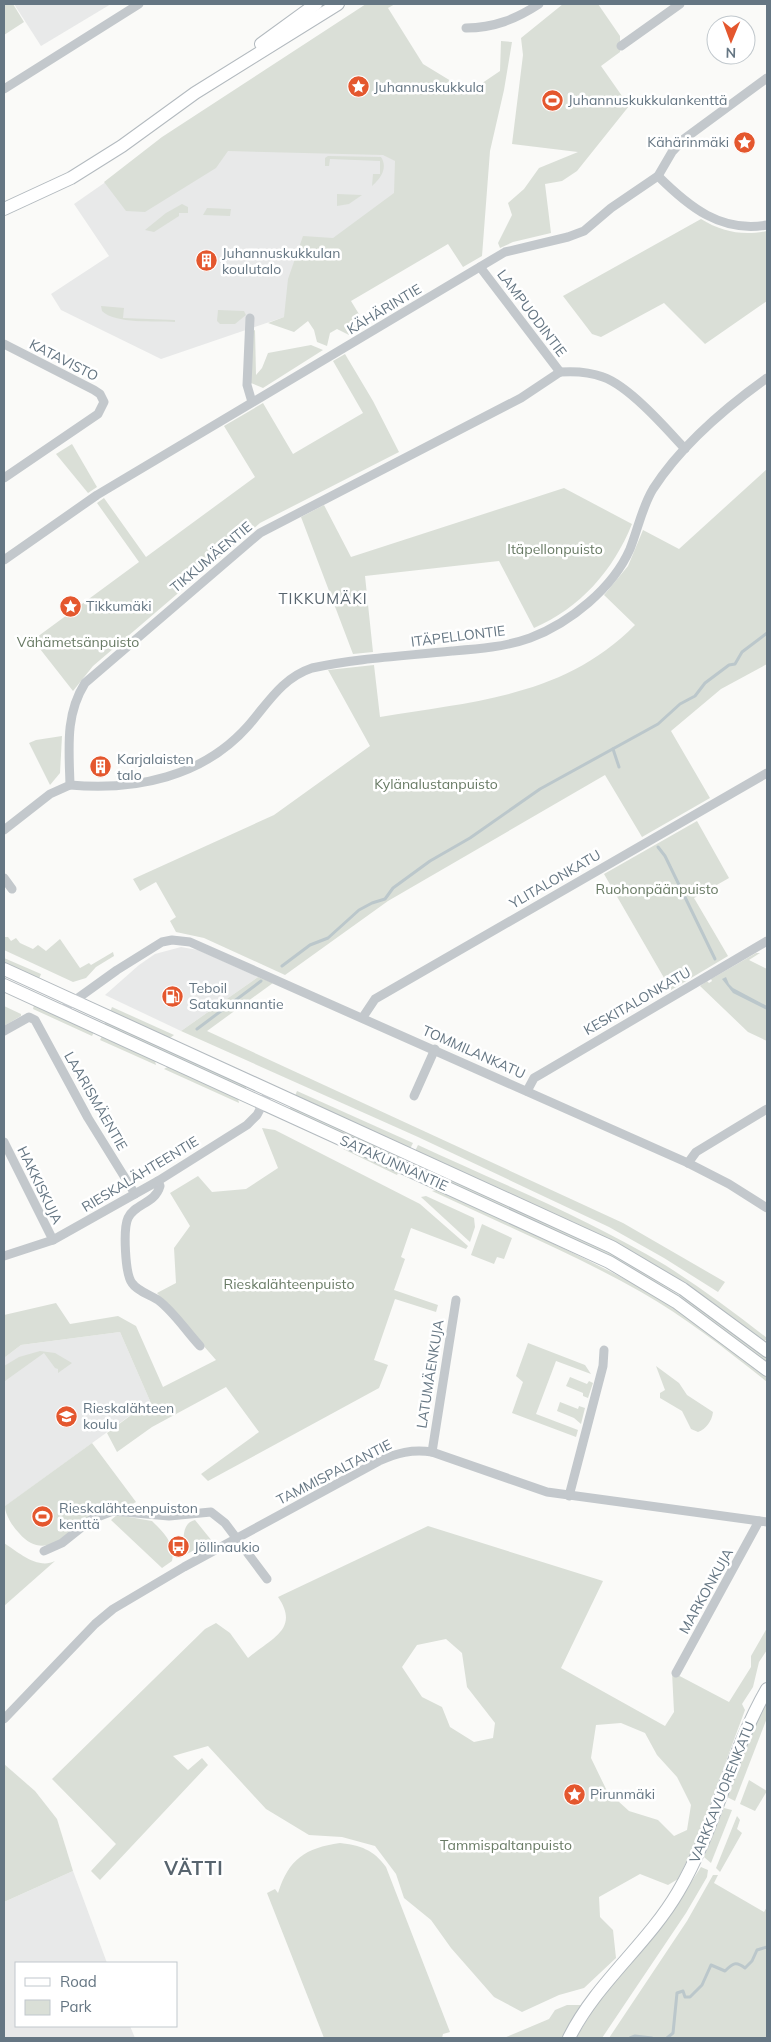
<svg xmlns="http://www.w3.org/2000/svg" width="771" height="2042" font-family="Mulish,sans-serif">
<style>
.built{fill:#e8e9e9}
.green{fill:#dadfd7;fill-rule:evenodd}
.water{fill:#bbc7cb}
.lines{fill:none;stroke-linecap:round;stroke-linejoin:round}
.stream{stroke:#bbc7cb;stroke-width:3}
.secondary-casing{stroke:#b3babf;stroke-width:14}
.street{stroke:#c3c8cc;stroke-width:9}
.secondary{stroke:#fff;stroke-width:12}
.labels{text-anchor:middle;stroke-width:5;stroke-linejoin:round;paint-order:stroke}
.poi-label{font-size:14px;fill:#657683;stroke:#fff;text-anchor:start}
.street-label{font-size:14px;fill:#657683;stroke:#fff}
.park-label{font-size:14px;fill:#687a64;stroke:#fff}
.neighbourhood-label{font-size:15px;letter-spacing:1px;fill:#57646e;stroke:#fff}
.district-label{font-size:19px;font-weight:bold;letter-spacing:1px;fill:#57646e;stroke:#fff}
</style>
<rect width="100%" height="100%" fill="#fafaf8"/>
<g class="built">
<polygon points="14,4 111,4 41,46"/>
<polygon points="166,140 399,149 397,199 293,314 161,359 61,310 51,294 109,256 74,204"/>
<polygon points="181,947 198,950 258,977 181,1031 105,995 139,965 155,954"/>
<polygon points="120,1332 150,1401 4,1507 4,1358 21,1345"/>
<polygon points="73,1871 107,1963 16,1963 16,2026 130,2026 135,2038 4,2038 4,1902"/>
</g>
<g class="green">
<polygon points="4,4 13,4 24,22 4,35"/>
<polygon points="366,4 395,4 388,8 423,64 469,92 500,71 501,41 512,42 504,90 490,151 482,256 463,267 448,244 351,301 365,324 349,335 337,329 330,333 327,346 317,342 314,330 308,321 294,332 268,323 284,317 288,279 303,236 333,238 394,193 395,161 383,155 228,151 216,168 145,212 126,211 104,182 162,137"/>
<polygon points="563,4 598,4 620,36 620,52 601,66 629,106 577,171 562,181 545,184 551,233 513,242 500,248 498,243 512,215 508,203 524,189 539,168 578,152 512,144 523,55 521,38"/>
<path d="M 328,156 L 381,157 C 388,168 381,178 372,186 L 373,174 L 380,174 L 380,161 L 330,159 L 329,166 L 325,166 L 325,158 Z"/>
<polygon points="337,194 362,195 349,204 337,206"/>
<polygon points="182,204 188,207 188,213 179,213 179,216 154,232 145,230 166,213"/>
<polygon points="207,208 231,209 230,216 203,215"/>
<path d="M 701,219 C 722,232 743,236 767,231 L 767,301 L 705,344 L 664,303 L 601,337 L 592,334 L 563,296 Z"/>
<path d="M 101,306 L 124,308 L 123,318 L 175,320 L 175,322 C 155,321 115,324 102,311 Z"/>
<polygon points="218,310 244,311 246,315 235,324 220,324 217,321"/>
<polygon points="255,330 256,375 262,368 268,353 311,345 323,350 263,388 251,383 253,331"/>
<polygon points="345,354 373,401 399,452 260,523 93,666 73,691 33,640 139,562 97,503 104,498 146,557 255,477 224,426 263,403 293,454 363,413 333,361"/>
<polygon points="72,444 97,487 88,493 56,454"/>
<path d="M 767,469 L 767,664 L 721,689 L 671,731 L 710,798 L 642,837 L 605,775 L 388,901 L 285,975 L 204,938 L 176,932 L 170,921 L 176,917 L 156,882 L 140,891 L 133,879 L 274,815 L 370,746 L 328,670 L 374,665 L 380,717 C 474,701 564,697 635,625 L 604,595 L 628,566 L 643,530 L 679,549 Z"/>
<path d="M 564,488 L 632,524 C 613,571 580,608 534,628 L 499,561 L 365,576 L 373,652 L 353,654 L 301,517 L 324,505 L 351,557 Z"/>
<polygon points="62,736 60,773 50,785 29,743 36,740"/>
<polygon points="697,821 729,878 694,898 728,956 671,990 604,874"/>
<polygon points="4,937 8,937 11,941 16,938 20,943 33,949 38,945 46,951 60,939 80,968 89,963 91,965 113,952 114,956 96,967 86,978 73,982 4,950"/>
<polygon points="756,953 760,953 749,960 767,969 767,1041 748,1032 700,986 707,981 709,983 712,981 711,979"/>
<polygon points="4,958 41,974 39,979 4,963"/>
<polygon points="258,977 273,983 207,1031 623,1223 725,1282 718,1292 664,1258 609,1227 418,1137 181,1031"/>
<polygon points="34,1005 94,1032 92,1036 33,1009"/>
<polygon points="4,1006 21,1014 21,1016 4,1026"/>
<polygon points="112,1007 174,1035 170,1038 110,1012"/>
<polygon points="106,1021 247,1085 245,1090 104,1025"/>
<polygon points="102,1036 155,1061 156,1065 100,1040"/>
<polygon points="169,1066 238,1098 239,1103 164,1069"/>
<polygon points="297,1091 413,1143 410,1149 295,1096"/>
<polygon points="291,1106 406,1158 404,1162 289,1110"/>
<polygon points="262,1128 275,1130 420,1204 468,1246 466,1249 411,1228 401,1257 405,1259 394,1290 438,1305 436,1312 395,1299 374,1360 388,1365 379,1388 208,1481 201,1474 259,1432 226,1387 152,1427 117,1452 107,1433 150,1401 120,1332 21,1345 4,1358 4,1315 56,1303 70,1324 118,1316 136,1326 163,1387 216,1360 157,1293 176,1283 174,1248 190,1226 170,1193 198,1176 212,1192 246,1189 278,1168"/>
<path d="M 418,1145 C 500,1183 587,1218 665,1265 C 700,1287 734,1312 767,1338 L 767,1340 L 763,1341 L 693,1290 L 415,1151 Z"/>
<polygon points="341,1148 357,1153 399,1171 397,1175"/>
<polygon points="436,1176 443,1176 618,1257 719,1320 767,1357 767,1363 685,1303"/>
<path d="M 436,1190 C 454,1192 488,1212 505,1221 C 598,1264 692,1307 767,1378 L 767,1382 C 727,1350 685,1317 641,1292 C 574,1254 502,1224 432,1191 Z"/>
<polygon points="426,1196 474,1218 475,1227 470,1242 421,1197"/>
<polygon points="482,1224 512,1238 504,1259 497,1257 494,1264 471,1255"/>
<polygon points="528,1343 585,1365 591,1374 556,1361 536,1414 578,1430 576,1437 512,1413 523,1382 516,1376"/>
<polygon points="40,1351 55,1353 72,1363 58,1373 58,1369 55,1368 44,1353 5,1381 4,1366 19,1357"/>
<path d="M 656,1366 L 679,1383 L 687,1395 L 713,1412 C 712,1421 706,1429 698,1432 L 691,1429 L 682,1411 L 660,1398 L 660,1393 L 665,1390 Z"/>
<polygon points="570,1377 587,1384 589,1381 593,1383 588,1398 583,1396 583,1393 566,1386"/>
<polygon points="560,1402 578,1409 579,1406 585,1408 581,1424 574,1418 557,1411"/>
<path d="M 92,1443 L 136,1502 C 126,1509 116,1504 107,1508 C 79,1521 48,1568 19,1533 C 13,1527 5,1515 5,1506 Z"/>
<path d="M 117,1515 L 152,1521 C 163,1532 176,1544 172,1561 L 162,1568 L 111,1520 Z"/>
<path d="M 195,1520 L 212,1541 L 185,1555 L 183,1552 C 184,1540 181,1523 195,1520 Z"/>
<path d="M 428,1526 L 603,1581 L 561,1668 L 665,1726 L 674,1712 L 672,1672 L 729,1702 L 751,1667 L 751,1656 L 767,1628 L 767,1650 L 759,1662 L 753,1687 L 742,1704 L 745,1710 L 695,1845 L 678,1879 L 668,1885 L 640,1874 L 599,1897 L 600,1917 L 613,1930 L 616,1958 L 584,1988 L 559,1995 L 522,2012 L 494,1997 L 451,1948 L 431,1920 L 404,1898 L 396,1874 L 375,1846 L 342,1837 L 309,1835 L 266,1809 L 208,1746 L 173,1756 L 188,1770 L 202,1758 L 208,1765 L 100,1880 L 91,1871 L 116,1844 L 52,1779 L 205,1629 L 216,1623 L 230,1633 L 248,1658 C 272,1638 300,1629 278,1597 ZM 446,1639 L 462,1653 L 467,1687 L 495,1723 L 493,1738 L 474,1742 L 450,1727 L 442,1707 L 422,1697 L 402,1667 L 417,1645 ZM 621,1723 L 645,1733 L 657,1755 L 677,1777 L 691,1805 L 687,1830 L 674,1836 L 658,1820 L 629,1811 L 607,1791 L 591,1758 L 596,1725 Z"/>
<path d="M 4,1543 C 18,1552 38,1570 55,1561 L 4,1606 Z"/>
<polygon points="767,1703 767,1718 735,1801 727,1797 746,1743"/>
<polygon points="4,1764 35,1791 57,1819 73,1871 4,1902"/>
<polygon points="749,1780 767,1791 755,1811 740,1804"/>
<polygon points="724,1808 732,1810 711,1863 704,1857"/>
<polygon points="737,1816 740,1820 737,1829 742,1833 720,1872 716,1868"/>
<path d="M 340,1843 C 360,1845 374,1850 386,1867 L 450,2032 L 443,2034 L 442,2038 L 324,2038 L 267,1893 L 275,1889 L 278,1893 C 289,1859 305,1848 340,1843 Z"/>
<polygon points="701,1867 708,1870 707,1877 686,1913 602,2038 576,2038 596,2005 668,1918"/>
<polygon points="713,1875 718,1875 714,1883 764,1912 767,1907 767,2038 609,2038 687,1921"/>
<polygon points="567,2005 581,2005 562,2038 504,2038 549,2019 555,2010"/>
</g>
<polygon class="water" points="726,977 729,984 733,988 767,1006 767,1010 733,993 722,979"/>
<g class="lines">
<g class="stream">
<polyline points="613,749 619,767"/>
<polyline points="658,847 665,856 715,959"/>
<polyline points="282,966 310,945 328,938 359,910 372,903 385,899 393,888 430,861 470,838 540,789 658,724 680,704 695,696 705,683 729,665 735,664 742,652 767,633"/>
<polyline points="197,1029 261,981"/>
<polyline points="630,2038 635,2036 652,2038"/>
<path d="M 667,2038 L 673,2033 L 677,1993 L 683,1991 L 685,1997 L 690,1997 L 702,1985 L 711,1965 L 725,1971 C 733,1963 736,1961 745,1968 L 752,1961 L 757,1950 L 767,1947"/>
</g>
<defs>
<g id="secondary">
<polyline points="261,44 316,4"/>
<polyline points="4,209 71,178 122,146 195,93 338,4"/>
<polyline points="4,969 612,1247 683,1289 767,1351"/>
<polyline points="4,985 609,1262 676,1302 767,1370"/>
<path d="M 569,2038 C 596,1983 647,1945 678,1892 C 716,1828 730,1753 767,1689"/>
</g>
</defs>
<use href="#secondary" class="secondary-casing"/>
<g class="street">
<path d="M 466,28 C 494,28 516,19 539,4"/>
<polyline points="621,46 680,4"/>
<polyline points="4,89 139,4"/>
<path d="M 658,176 C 689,207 721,233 767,225"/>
<polyline points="480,267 560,372"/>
<polyline points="250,318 247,385 252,402"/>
<polyline points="4,344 94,390 100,394 104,402 98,414 4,478"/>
<path d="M 560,372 C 575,371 590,372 603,377 C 629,386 666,428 685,449"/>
<polyline points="4,560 97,495 505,252 568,237 584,231 611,208 658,176 672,152 684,139 767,78"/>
<path d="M 70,785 C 135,791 203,777 248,726 C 268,703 282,678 312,668 C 358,658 405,656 452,651 C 478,649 505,647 530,638 C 570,623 613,588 630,549 C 638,529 642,507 653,489 C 682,444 725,408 767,378"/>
<path d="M 4,830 L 50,794 L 70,785 C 69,748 65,715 85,683 L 260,533 L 521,398 L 560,372"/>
<polyline points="4,878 12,889"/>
<polyline points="60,1011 117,970 162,942 172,940 190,942 688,1163 729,1184 767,1208"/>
<polyline points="363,1017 375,999 767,773"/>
<polyline points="4,1031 29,1017 35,1020 88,1118 135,1194"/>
<polyline points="527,1091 534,1078 541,1074 767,941"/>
<polyline points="414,1096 435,1049"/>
<polyline points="4,1142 53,1240"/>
<polyline points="688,1163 696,1152 767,1109"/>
<path d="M 158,1181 L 160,1186 C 155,1204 135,1203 128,1218 C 123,1229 125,1274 132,1283 C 137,1291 150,1295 158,1300 C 174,1312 186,1331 200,1346"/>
<polyline points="4,1256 53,1240 158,1181 247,1125 257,1115 270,1090"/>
<polyline points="432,1452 456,1300"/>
<polyline points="569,1496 603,1366 604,1350"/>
<polyline points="44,1551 62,1543 92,1519 113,1511 169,1516 211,1512 225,1523 267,1579"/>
<polyline points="676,1673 759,1521"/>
<path d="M 4,1719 L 95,1624 L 113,1609 L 184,1567 L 379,1461 C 397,1453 412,1449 432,1452 L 547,1492 L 767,1522"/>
</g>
<use href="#secondary" class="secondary"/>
</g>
<defs>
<symbol id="sight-disc" viewBox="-11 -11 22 22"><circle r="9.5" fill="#e4572e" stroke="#fff"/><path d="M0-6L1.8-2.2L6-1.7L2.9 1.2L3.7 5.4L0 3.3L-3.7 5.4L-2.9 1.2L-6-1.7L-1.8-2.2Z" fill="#fff"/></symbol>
<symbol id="stadium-disc" viewBox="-11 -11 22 22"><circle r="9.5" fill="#e4572e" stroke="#fff"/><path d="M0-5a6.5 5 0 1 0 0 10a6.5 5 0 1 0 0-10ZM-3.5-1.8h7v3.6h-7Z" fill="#fff"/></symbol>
<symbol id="building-disc" viewBox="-11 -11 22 22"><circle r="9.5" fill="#e4572e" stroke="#fff"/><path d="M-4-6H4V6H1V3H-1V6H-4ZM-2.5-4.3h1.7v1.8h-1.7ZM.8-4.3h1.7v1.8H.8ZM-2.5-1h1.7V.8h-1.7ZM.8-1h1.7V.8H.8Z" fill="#fff"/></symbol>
<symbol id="fuel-disc" viewBox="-11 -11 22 22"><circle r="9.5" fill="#e4572e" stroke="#fff"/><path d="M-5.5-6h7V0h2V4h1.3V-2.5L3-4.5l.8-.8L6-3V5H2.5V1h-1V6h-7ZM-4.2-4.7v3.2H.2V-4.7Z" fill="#fff"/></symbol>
<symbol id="school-disc" viewBox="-11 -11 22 22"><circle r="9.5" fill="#e4572e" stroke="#fff"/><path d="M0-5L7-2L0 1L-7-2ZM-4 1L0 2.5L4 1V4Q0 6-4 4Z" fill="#fff"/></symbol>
<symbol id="bus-disc" viewBox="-11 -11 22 22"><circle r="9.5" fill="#e4572e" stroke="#fff"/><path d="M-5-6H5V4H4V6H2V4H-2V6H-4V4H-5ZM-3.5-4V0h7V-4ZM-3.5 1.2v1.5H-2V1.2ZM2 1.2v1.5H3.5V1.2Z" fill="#fff"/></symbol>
</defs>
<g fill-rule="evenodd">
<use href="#sight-disc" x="346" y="74" width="25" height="25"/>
<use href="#stadium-disc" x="540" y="88" width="25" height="25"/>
<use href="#sight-disc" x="732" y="130" width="25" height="25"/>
<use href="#building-disc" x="194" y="248" width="25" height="25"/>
<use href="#sight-disc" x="58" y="594" width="25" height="25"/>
<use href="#building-disc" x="88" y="754" width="25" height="25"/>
<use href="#fuel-disc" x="160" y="984" width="25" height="25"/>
<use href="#school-disc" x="54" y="1404" width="25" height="25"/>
<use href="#stadium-disc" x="30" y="1504" width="25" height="25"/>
<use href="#bus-disc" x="166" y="1534" width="25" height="25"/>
<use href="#sight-disc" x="562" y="1782" width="25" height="25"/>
</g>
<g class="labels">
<g class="poi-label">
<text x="374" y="92">Juhannuskukkula</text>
<text x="568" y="105">Juhannuskukkulankenttä</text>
<text x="729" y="147" text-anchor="end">Kähärinmäki</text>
<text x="222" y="258">Juhannuskukkulan<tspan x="222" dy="16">koulutalo</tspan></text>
<text x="86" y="611">Tikkumäki</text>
<text x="117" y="764">Karjalaisten<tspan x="117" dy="16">talo</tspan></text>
<text x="189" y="993">Teboil<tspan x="189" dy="16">Satakunnantie</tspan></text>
<text x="83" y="1413">Rieskalähteen<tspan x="83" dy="16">koulu</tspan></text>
<text x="59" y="1513">Rieskalähteenpuiston<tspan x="59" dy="16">kenttä</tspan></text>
<text x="194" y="1552">Jöllinaukio</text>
<text x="590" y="1799">Pirunmäki</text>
</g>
<g class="street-label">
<text transform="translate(384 309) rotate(-31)" y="5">KÄHÄRINTIE</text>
<text transform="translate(532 313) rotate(53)" y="5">LAMPUODINTIE</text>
<text transform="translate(64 360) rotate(27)" y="5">KATAVISTO</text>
<text transform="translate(211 557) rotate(-40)" y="5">TIKKUMÄENTIE</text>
<text transform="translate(458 636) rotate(-7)" y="5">ITÄPELLONTIE</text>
<text transform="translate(555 879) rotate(-30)" y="5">YLITALONKATU</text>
<text transform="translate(637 1001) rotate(-30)" y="5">KESKITALONKATU</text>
<text transform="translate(474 1052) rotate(24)" y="5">TOMMILANKATU</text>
<text transform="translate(96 1101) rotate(60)" y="5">LAARISMÄENTIE</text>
<text transform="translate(394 1163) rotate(24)" y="5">SATAKUNNANTIE</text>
<text transform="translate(140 1174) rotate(-31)" y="5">RIESKALÄHTEENTIE</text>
<text transform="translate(40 1185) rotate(64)" y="5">HAKKISKUJA</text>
<text transform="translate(430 1374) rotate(-81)" y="5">LATUMÄENKUJA</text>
<text transform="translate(334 1472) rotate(-27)" y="5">TAMMISPALTANTIE</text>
<text transform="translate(706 1591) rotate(-61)" y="5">MARKONKUJA</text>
<text transform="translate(722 1792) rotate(-68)" y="5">VARKKAVUORENKATU</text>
</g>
<g class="park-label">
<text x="555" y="554">Itäpellonpuisto</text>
<text x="78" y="647">Vähämetsänpuisto</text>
<text x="436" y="789">Kylänalustanpuisto</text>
<text x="657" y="894">Ruohonpäänpuisto</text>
<text x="289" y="1289">Rieskalähteenpuisto</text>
<text x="506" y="1850">Tammispaltanpuisto</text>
</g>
<g class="neighbourhood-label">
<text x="323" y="604">TIKKUMÄKI</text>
</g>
<g class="district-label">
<text x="194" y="1875">VÄTTI</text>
</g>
</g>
<rect width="771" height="2042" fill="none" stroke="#657683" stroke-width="10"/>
<rect x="15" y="1962" width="162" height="65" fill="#ffffff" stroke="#c1c8cd"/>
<rect x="25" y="1978" width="25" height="8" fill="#ffffff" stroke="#c1c8cd"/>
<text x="60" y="1987" font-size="15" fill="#657683">Road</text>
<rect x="25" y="2000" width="25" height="15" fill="#dadfd7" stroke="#c1c8cd"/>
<text x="60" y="2012" font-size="15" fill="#657683">Park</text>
<g transform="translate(731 40) rotate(181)"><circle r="24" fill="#ffffff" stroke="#c1c8cd"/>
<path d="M0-4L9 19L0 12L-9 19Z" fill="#e4572e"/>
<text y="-8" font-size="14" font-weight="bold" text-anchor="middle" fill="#657683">N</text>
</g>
</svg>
